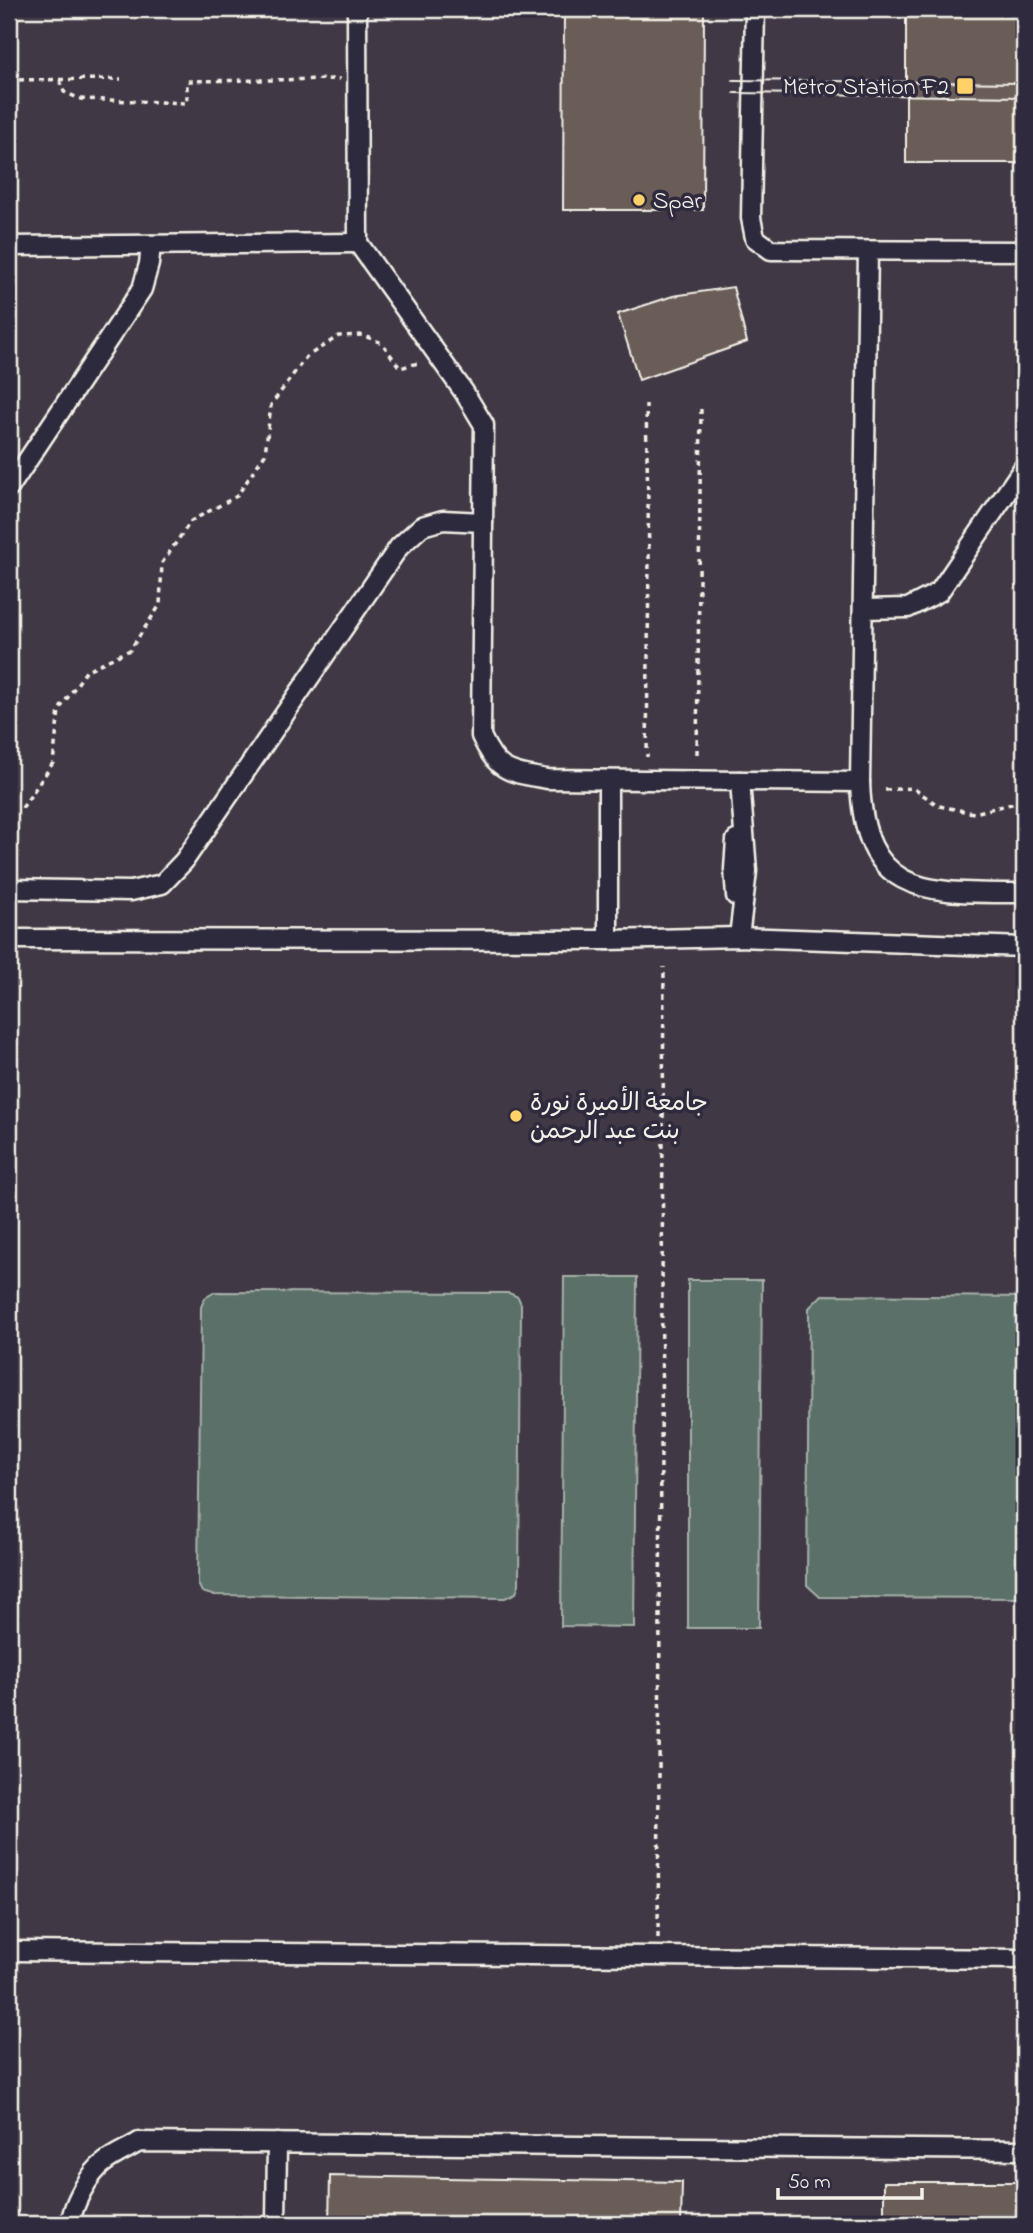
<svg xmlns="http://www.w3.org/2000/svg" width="1033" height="2233" font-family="'Indie Flower','Playpen Sans Arabic',sans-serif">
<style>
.built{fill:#413945}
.green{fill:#5a6f69;stroke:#a7b0a8;stroke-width:2}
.building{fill:#6a5d59;stroke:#f4f1e8;stroke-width:2}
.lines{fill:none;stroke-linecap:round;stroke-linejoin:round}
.minor-casing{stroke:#f4f1e8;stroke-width:23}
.path{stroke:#f4f1e8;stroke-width:3.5;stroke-dasharray:5 5;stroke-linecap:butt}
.minor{stroke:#2f2a3d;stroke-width:18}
.tram{stroke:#f4f1e8;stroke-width:2}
.poi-dot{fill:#ffd166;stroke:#2f2a3d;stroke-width:2.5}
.labels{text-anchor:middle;stroke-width:7;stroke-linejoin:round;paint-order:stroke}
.poi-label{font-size:24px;fill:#f4f1e8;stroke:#2f2a3d;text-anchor:start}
</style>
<rect width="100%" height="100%" fill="#2f2a3d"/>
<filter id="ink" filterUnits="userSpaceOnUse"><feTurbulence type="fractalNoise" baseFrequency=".0143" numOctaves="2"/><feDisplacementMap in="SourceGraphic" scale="14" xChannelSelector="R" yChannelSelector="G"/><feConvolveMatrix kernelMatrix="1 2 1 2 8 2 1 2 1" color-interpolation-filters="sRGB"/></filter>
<g filter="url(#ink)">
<rect class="built" x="9" y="9" width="1015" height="2215"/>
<g class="green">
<polygon points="564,1277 637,1277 634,1627 561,1626"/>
<polygon points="688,1280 762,1280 759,1628 688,1628"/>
<polygon points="215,1292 509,1293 518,1297 521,1304 519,1584 516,1593 505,1598 212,1595 202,1592 198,1584 201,1307 205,1298"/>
<polygon points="822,1295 1024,1297 1024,1598 820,1597 807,1585 809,1308"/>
</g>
<g class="building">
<polygon points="564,9 704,9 703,210 563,210"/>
<rect x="906" y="9" width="118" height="154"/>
<polygon points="733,287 747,342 639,380 618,314 673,296"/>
<polygon points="330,2176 682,2182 681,2224 329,2224"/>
<rect x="884" y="2182" width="140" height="42"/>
</g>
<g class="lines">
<defs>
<g id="minor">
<path d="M 357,9 L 358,243 L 464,392 L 484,425 L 481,736 C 498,773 509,772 547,779 L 860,782"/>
<polyline points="755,9 751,218 755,238 771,250 1024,251"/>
<polyline points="9,246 358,243"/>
<path d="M 868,251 L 860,782 C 864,901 931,892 1024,893"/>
<polyline points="9,488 142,289 149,264 151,245"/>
<polyline points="864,609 908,608 939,592 1024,467"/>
<polyline points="608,781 608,940"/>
<polyline points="9,889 131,891 162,884 184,861 399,547 422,526 443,520 483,522"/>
<polyline points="736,896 734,869 736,840"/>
<polyline points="739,937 747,871 740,781"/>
<polyline points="9,939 608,940 739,937 1024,947"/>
<polyline points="9,1951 1024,1959"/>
<path d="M 71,2224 C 71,2206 90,2172 105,2162 C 115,2154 128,2149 139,2142 L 1024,2150"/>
<polyline points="276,2224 277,2143"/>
</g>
</defs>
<use href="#minor" class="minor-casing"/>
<g class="path">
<polyline points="9,80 121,79"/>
<polyline points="60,80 64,92 80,99 187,103 187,81 340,79"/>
<polyline points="646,404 649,556 647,757"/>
<polyline points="697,754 701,407"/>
<polyline points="885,790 913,788 939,806 974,813 1024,801"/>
<polyline points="22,808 53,763 59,710 87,670 130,650 160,605 162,563 191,521 237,496 265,454 271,405 306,357 339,336 362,335 382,343 400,368 418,363"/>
<polyline points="658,1938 664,967"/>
</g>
<use href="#minor" class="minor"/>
<g class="tram">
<polyline points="733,80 1024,83"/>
<polyline points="734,93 1024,97"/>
</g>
</g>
</g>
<g class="poi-dot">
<rect x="956" y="77" width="18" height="18" rx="3.5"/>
<circle cx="639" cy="200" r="7"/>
<circle cx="516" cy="1116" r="7"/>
</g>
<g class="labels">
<g class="poi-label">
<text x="949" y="94" text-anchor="end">Metro Station F2</text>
<text x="653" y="208">Spar</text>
<text x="530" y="1110">جامعة الأميرة نورة<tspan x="530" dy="28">بنت عبد الرحمن</tspan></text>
</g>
</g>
<rect width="1033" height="2233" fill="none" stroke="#2f2a3d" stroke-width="35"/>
<rect x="18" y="18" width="998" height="2198" fill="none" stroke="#f4f1e8" stroke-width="2.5" filter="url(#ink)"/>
<path d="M778 2188v10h144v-10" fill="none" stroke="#f4f1e8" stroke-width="3.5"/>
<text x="788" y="2188" font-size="21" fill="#f4f1e8" stroke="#2f2a3d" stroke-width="5" paint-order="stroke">50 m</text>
</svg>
